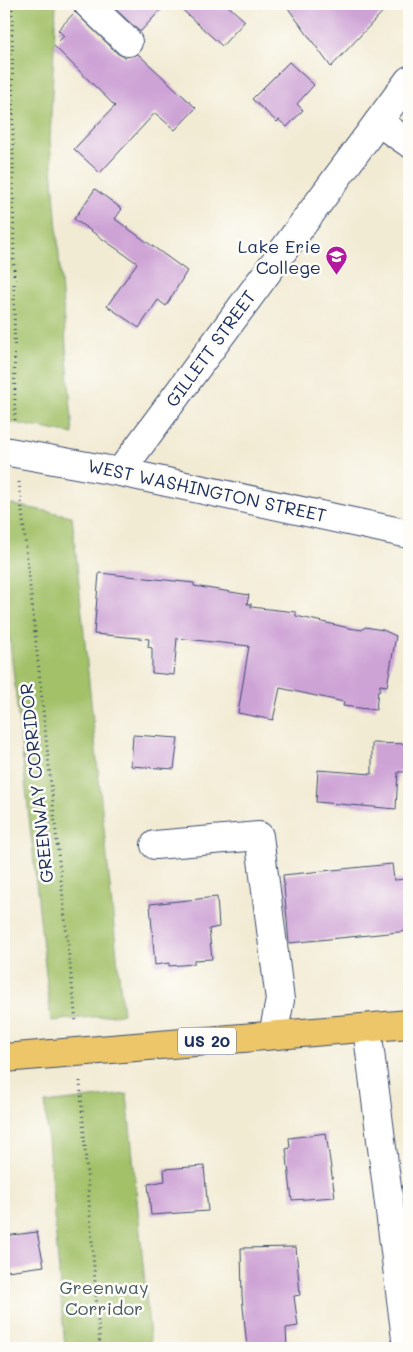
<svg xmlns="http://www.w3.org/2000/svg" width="413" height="1352" font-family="Mali,sans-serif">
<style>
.green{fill:#a3c169;stroke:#5f7864}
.building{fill:#cda2d5}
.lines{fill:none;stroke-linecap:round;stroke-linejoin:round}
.minor-casing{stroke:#3b4b70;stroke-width:30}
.major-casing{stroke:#3b4b70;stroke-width:30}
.path{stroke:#3b4b70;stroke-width:3;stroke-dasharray:1 4;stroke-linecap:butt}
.minor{stroke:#fff;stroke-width:28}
.major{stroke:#ecc669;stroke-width:28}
.labels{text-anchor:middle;stroke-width:5;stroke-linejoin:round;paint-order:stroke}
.shield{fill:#fdfcf7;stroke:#5f6c8c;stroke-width:1}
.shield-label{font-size:16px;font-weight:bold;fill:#1b2f5e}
.poi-label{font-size:18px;fill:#1b2f5e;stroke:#fdfcf7;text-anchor:end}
.street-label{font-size:18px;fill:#1b2f5e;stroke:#fdfcf7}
.park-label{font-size:18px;fill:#445b61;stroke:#fdfcf7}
</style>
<rect width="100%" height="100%" fill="#fdfcf7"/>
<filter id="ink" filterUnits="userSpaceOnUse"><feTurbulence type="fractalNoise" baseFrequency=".02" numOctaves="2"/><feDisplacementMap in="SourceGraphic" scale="10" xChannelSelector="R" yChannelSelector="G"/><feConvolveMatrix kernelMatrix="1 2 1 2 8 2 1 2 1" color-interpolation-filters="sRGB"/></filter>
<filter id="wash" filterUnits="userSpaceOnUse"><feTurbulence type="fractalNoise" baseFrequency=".0096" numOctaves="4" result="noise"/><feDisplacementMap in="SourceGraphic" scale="20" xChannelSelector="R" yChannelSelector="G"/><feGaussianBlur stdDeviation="1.12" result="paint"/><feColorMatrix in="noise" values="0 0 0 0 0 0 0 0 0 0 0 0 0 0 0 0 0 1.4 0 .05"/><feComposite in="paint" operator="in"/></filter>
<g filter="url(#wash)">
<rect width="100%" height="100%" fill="#f2ebd4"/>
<g class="green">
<polygon points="4,4 56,4 50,140 73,434 4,421"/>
<polygon points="4,503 72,516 123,1014 51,1021 4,586"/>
<polygon points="127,1094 151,1348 65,1348 45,1103"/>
</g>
<g id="blocks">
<g class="building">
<polygon points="110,4 166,4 140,32"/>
<polygon points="176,4 226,4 245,21 222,46"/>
<polygon points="285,4 390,4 331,67"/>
<polygon points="75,12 118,54 125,57 138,54 196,108 175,130 155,113 100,173 74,149 115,106 54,46 64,36 58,30"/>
<polygon points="289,62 314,85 297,104 303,110 287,127 279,120 277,122 252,99"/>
<polygon points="95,189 122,209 115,219 187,271 166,306 158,300 139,328 107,306 137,263 74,219"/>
<polygon points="99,573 194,583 194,586 249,595 247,604 251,604 251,607 296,612 296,616 349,628 362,630 365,627 383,630 396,636 387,686 380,685 380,691 378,690 376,710 343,706 344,702 280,688 273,720 238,713 249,646 177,638 174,675 152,673 152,648 148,647 149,639 94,634"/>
<polygon points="133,735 178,738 174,769 131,766"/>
<polygon points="372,743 409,744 408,772 398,772 396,809 316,802 318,770 372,774"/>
<polygon points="392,864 394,880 409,879 409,931 289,943 283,875"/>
<polygon points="217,897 219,927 209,929 212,959 194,960 194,964 169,966 169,963 155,965 150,904"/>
<polygon points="326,1133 335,1197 292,1200 286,1149 290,1148 289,1138"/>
<polygon points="204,1166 208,1211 151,1215 148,1184 165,1181 164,1169"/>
<polygon points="37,1232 44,1266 7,1271 4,1236"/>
<polygon points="296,1247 300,1295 294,1296 298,1326 286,1328 287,1348 247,1348 242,1296 241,1248"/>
</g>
</g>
</g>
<g filter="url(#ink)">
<use href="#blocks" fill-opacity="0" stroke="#3b4b70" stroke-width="1"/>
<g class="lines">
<defs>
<g id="minor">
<polyline points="88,4 128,42"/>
<polyline points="378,122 409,143"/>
<polyline points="4,451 120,472 409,534"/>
<polyline points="120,472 409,80"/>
<polyline points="155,845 259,836 280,1000 273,1035"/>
<polyline points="367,1028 407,1347"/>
</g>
<polyline id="major" points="4,1058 409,1024"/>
</defs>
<use href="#minor" class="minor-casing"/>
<use href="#major" class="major-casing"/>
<g class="path">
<polyline points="12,4 15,423"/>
<polyline points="19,482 76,1022"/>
<polyline points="80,1081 100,1348"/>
</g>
<use href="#minor" class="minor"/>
<use href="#major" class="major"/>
</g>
</g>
<defs>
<symbol id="university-pin" viewBox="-11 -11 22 30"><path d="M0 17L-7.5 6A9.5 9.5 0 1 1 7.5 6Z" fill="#b5179e" stroke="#fdfcf7"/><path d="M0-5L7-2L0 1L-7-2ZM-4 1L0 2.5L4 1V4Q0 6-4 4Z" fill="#fff"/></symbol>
</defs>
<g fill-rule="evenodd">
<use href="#university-pin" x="324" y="244" width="25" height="34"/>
</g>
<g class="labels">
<rect class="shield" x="178" y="1027.5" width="58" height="27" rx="4"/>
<g class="shield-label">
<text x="207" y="1047">US 20</text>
</g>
<g class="poi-label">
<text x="321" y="253">Lake Erie<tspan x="321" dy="21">College</tspan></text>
</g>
<g class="street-label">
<text transform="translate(211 349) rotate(-54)" y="6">GILLETT STREET</text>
<text transform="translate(207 491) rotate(12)" y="6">WEST WASHINGTON STREET</text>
<text transform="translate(37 783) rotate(-96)" y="6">GREENWAY CORRIDOR</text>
</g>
<g class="park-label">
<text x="104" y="1294">Greenway<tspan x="104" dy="21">Corridor</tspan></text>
</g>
</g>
<rect width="413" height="1352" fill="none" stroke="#fdfcf7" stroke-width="20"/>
</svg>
